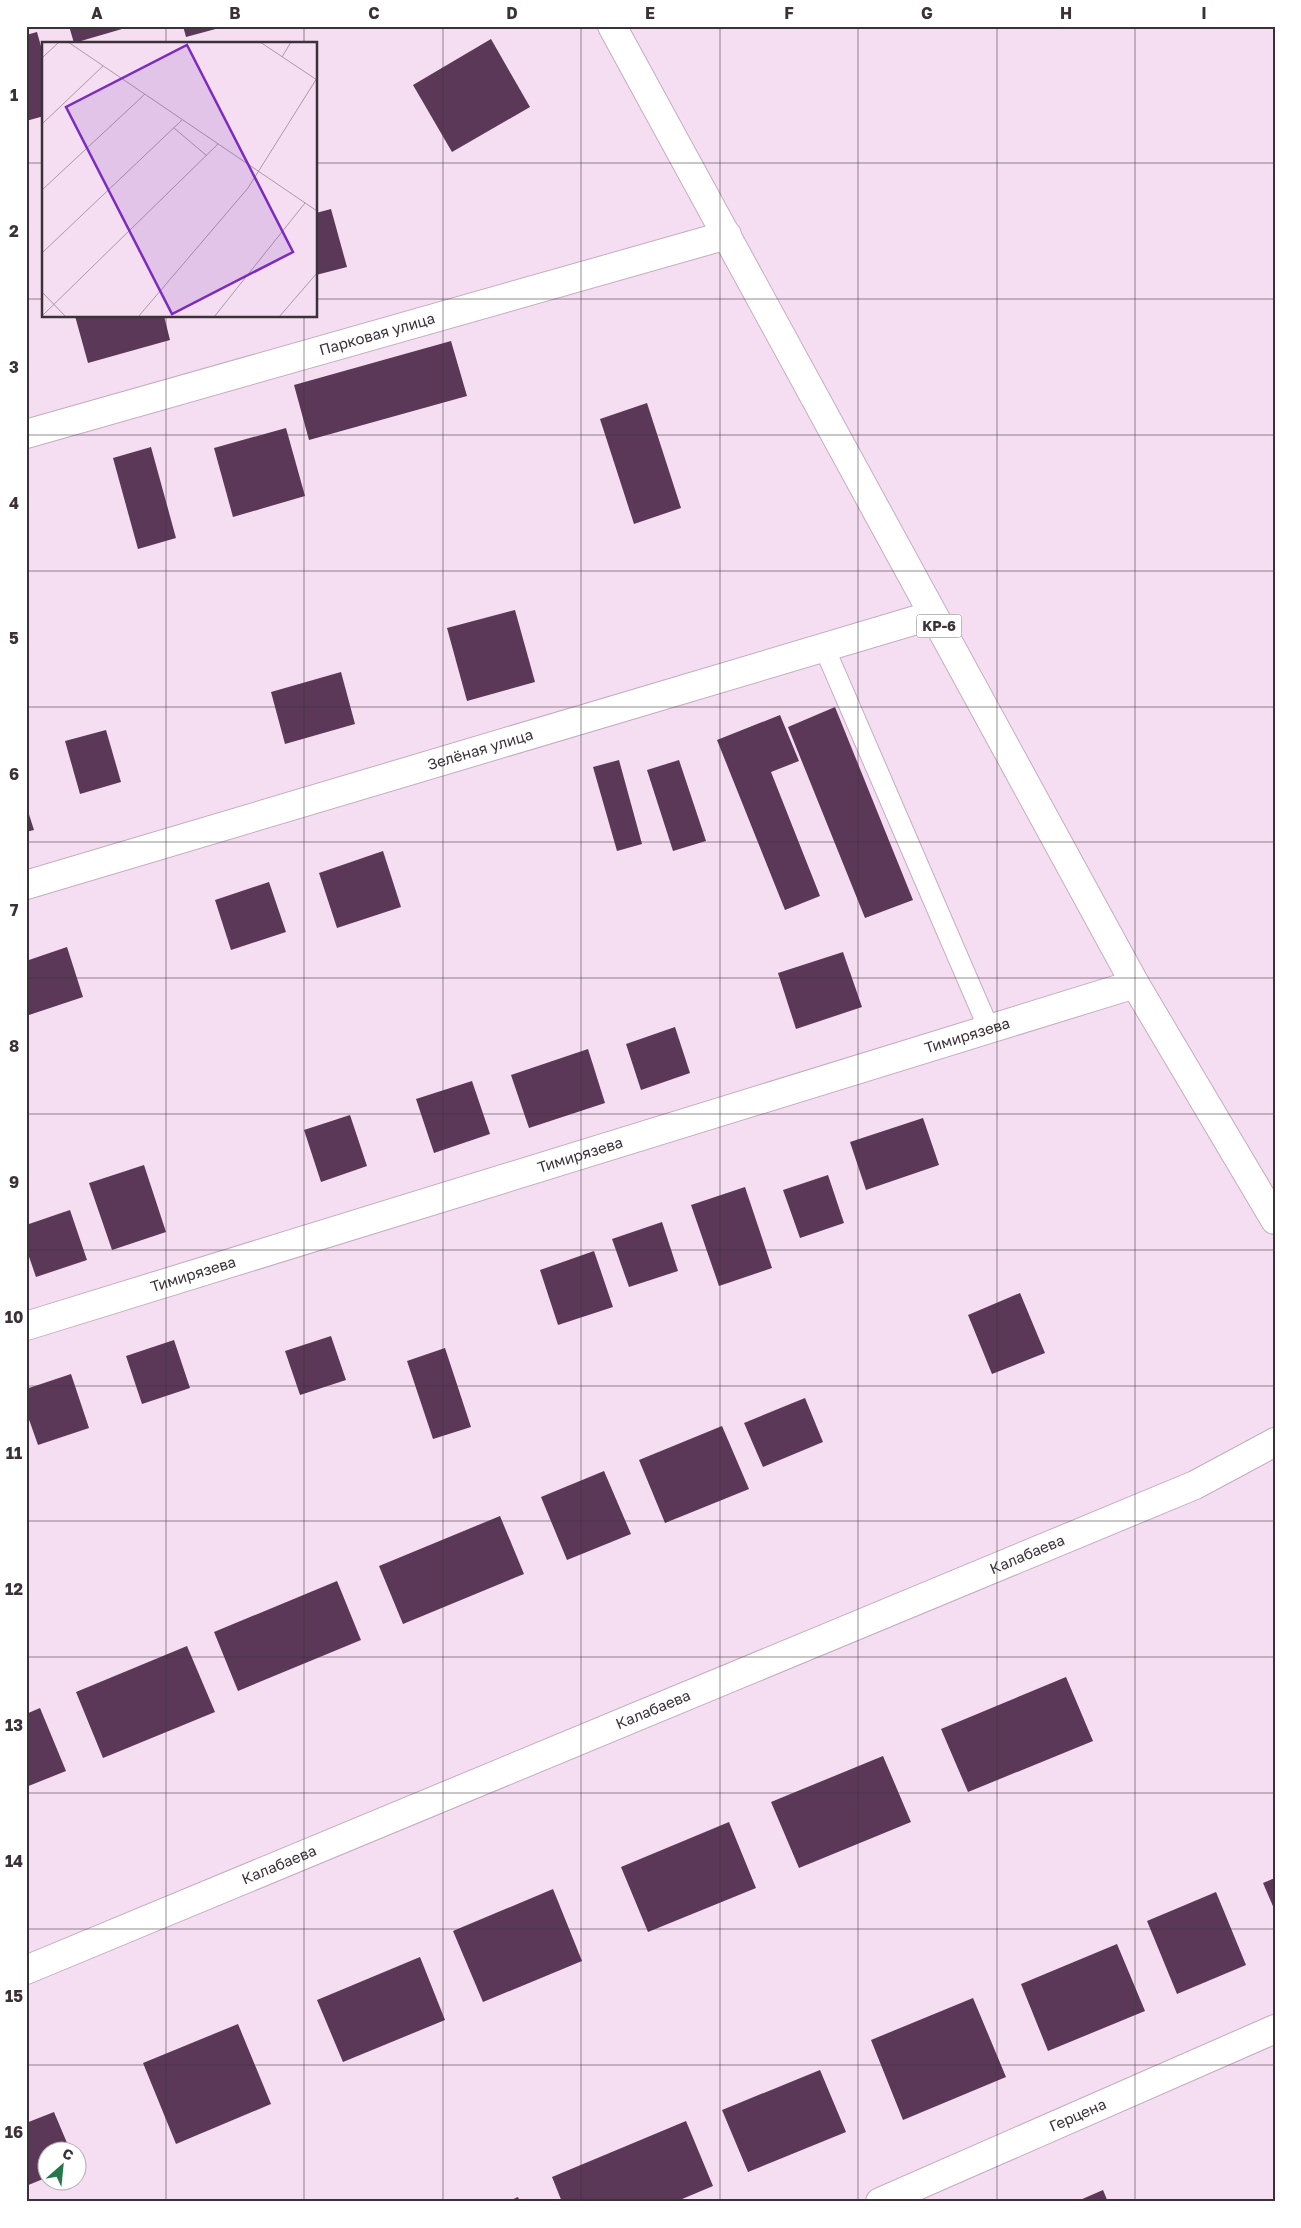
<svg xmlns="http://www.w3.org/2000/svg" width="1301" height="2228" font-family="'Golos Text',sans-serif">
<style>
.building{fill:#5b3857}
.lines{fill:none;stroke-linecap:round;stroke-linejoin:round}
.lane-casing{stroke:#c4adc0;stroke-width:22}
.street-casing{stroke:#c4adc0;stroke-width:30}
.secondary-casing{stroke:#c4adc0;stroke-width:30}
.highway-casing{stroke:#c4adc0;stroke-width:30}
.lane{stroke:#fff;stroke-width:20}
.street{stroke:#fff;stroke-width:28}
.secondary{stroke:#fff;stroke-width:28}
.highway{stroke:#fff;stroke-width:28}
.grid{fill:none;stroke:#3b3239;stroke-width:1;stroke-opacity:0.55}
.labels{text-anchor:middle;stroke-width:5;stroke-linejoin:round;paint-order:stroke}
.shield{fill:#fff;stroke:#767074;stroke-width:1}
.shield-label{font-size:14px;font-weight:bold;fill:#3b3239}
.street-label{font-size:15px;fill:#3b3239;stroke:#fff}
.inset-road{fill:none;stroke:#ab99a7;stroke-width:1}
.view{fill:#7b2cbf;fill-opacity:0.15;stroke:#7b2cbf;stroke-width:2.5}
.inset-edge{fill:none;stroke:#3b3239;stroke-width:2.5}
.neatline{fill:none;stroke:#3b3239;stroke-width:2}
.grid-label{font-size:16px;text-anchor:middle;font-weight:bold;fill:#3b3239}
</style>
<rect width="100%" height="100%" fill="#f5def1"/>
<g class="building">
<polygon points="69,26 121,26 122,29 74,43"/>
<polygon points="183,26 223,26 223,27 186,37"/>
<polygon points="37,32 44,57 44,116 26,121 26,35"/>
<polygon points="491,39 530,107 452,152 413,85"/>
<polygon points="331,209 347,267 316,275 316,213"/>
<polygon points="75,316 164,316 170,340 88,363"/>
<polygon points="451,341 467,396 309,440 294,385"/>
<polygon points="647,403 681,508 634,524 600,419"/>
<polygon points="286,428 305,496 233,517 214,448"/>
<polygon points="151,447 176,538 138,549 113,458"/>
<polygon points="515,610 535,682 467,701 447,628"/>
<polygon points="341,672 355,724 285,744 271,692"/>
<polygon points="835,707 913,900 865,918 788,727"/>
<polygon points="780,715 799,761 771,772 820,896 785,910 717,740"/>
<polygon points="106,730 121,782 80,794 65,741"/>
<polygon points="619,760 642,844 617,851 593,767"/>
<polygon points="679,760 706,841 673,851 647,770"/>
<polygon points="26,805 34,830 26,832"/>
<polygon points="383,851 401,907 337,928 319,873"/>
<polygon points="269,882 286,932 231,950 215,900"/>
<polygon points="67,947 83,997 26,1016 26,961"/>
<polygon points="843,952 862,1007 796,1029 778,973"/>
<polygon points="675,1027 690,1073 641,1090 626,1044"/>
<polygon points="588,1049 605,1103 529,1128 511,1075"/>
<polygon points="472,1081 490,1134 434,1153 416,1099"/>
<polygon points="350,1115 367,1166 321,1182 304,1130"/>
<polygon points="923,1118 939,1165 866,1190 850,1142"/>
<polygon points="144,1165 166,1232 112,1250 89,1183"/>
<polygon points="828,1175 844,1223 800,1238 783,1190"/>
<polygon points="745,1187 772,1268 719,1286 691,1205"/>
<polygon points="70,1210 87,1260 36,1277 26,1248 26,1225"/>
<polygon points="662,1222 678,1271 629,1287 612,1239"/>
<polygon points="594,1251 613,1307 558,1325 540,1270"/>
<polygon points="1020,1293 1045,1353 992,1374 968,1315"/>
<polygon points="331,1336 346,1380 300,1395 285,1351"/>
<polygon points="174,1340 190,1388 142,1404 126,1356"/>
<polygon points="445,1348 471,1427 433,1439 407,1361"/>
<polygon points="71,1374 89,1428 38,1445 26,1411 26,1389"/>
<polygon points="805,1398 823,1442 763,1467 744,1423"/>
<polygon points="722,1426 749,1489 665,1523 639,1460"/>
<polygon points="604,1471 631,1534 567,1560 541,1497"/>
<polygon points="500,1516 524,1574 403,1624 379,1566"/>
<polygon points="337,1581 361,1640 238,1691 214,1632"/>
<polygon points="187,1646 215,1712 103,1758 76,1692"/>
<polygon points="1066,1677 1093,1741 968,1792 941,1729"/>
<polygon points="40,1708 66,1771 26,1787 26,1714"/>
<polygon points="883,1756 911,1822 799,1868 771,1802"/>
<polygon points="729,1822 756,1888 648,1932 621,1867"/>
<polygon points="1275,1878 1275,1911 1263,1883"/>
<polygon points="553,1889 582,1961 483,2002 453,1931"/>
<polygon points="1216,1892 1246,1965 1177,1994 1147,1921"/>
<polygon points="1117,1944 1145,2011 1048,2051 1021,1984"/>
<polygon points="420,1957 445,2020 343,2062 317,2000"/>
<polygon points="973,1998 1006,2077 903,2120 871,2040"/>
<polygon points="238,2024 271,2104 176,2144 143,2063"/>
<polygon points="820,2070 846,2132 748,2172 722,2110"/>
<polygon points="54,2112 70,2150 48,2150 48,2177 26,2186 26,2123"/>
<polygon points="686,2121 713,2186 675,2202 562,2202 552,2177"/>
<polygon points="1103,2190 1108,2202 1081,2202 1080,2200"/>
<polygon points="518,2197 520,2202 507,2202"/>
</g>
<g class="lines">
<defs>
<polyline id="lane" points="824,647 989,1029"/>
<g id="street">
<path id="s1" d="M 26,434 L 727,235"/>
<path id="s2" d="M 26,885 L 933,615"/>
<path id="s3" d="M 26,1326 L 1135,984"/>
<path id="s4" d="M 880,2202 L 1275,2029"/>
</g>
<g id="secondary">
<path id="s5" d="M 26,1970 L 1195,1485 L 1275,1442"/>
</g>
<polyline id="highway" points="612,26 1135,984 1275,1220"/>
</defs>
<use href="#lane" class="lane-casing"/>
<use href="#street" class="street-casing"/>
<use href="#secondary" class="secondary-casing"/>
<use href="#highway" class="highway-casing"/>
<use href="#lane" class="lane"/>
<use href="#street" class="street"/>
<use href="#secondary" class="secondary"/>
<use href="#highway" class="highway"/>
</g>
<path class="grid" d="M 166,26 L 166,44M 304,26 L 304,44M 443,26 L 443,2202M 581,26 L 581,2202M 720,26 L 720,2202M 858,26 L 858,2202M 997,26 L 997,2202M 1135,26 L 1135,2202M 26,163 L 44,163M 316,163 L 1275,163M 26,299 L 44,299M 316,299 L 1275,299M 166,316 L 166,2202M 304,316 L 304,2202M 26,435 L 1275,435M 26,571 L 1275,571M 26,707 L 1275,707M 26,842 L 1275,842M 26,978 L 1275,978M 26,1114 L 1275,1114M 26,1250 L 1275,1250M 26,1386 L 1275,1386M 26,1521 L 1275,1521M 26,1657 L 1275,1657M 26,1793 L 1275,1793M 26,1929 L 1275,1929M 26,2065 L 1275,2065"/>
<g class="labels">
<rect class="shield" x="916.5" y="614.5" width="45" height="23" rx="4"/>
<g class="shield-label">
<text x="939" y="631">KP-6</text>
</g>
<g class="street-label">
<text dy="5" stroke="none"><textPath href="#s1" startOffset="365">Парковая улица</textPath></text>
<text dy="5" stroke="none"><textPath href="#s2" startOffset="474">Зелёная улица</textPath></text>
<text dy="5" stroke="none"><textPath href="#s3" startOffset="985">Тимирязева</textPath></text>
<text dy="5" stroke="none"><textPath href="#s3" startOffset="580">Тимирязева</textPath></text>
<text dy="5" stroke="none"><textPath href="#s3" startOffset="175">Тимирязева</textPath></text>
<text dy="5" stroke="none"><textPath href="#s5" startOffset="1084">Калабаева</textPath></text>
<text dy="5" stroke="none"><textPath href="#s5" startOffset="679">Калабаева</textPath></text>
<text dy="5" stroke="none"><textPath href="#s5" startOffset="274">Калабаева</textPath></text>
<text dy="5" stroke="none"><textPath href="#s4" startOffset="216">Герцена</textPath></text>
</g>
</g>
<g transform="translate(42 42)">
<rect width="275" height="275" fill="#f5def1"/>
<path class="inset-road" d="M 26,0 L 275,169M 218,0 L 275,38M 240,15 L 249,0M 0,16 L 17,0M 0,82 L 61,24M 132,86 L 165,114M 0,148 L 103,52M 0,211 L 140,78M 0,250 L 24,275M 0,274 L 176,102M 96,275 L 206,146 L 275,36M 172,275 L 263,161M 237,275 L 275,231"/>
<path class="view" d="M 145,3 L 251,210 L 130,272 L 24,65 Z"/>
<rect width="275" height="275" class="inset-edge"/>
</g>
<rect width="1301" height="2228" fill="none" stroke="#ffffff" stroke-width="55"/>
<g transform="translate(62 2166) rotate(27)"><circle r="24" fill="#ffffff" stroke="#b1adb0"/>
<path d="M0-4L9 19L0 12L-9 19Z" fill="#24784b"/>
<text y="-8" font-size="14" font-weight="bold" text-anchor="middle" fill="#3b3239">С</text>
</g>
<rect x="28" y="28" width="1246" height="2172" class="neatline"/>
<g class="grid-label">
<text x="97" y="19">A</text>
<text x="235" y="19">B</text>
<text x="374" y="19">C</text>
<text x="512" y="19">D</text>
<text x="650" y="19">E</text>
<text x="789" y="19">F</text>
<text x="927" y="19">G</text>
<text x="1066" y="19">H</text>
<text x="1204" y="19">I</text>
<text x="14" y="101">1</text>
<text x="14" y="237">2</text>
<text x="14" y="373">3</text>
<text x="14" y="509">4</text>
<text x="14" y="644">5</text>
<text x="14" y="780">6</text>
<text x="14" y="916">7</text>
<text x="14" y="1052">8</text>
<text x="14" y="1188">9</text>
<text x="14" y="1323">10</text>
<text x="14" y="1459">11</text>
<text x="14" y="1595">12</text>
<text x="14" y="1731">13</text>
<text x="14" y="1867">14</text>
<text x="14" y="2002">15</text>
<text x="14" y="2138">16</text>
</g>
</svg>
